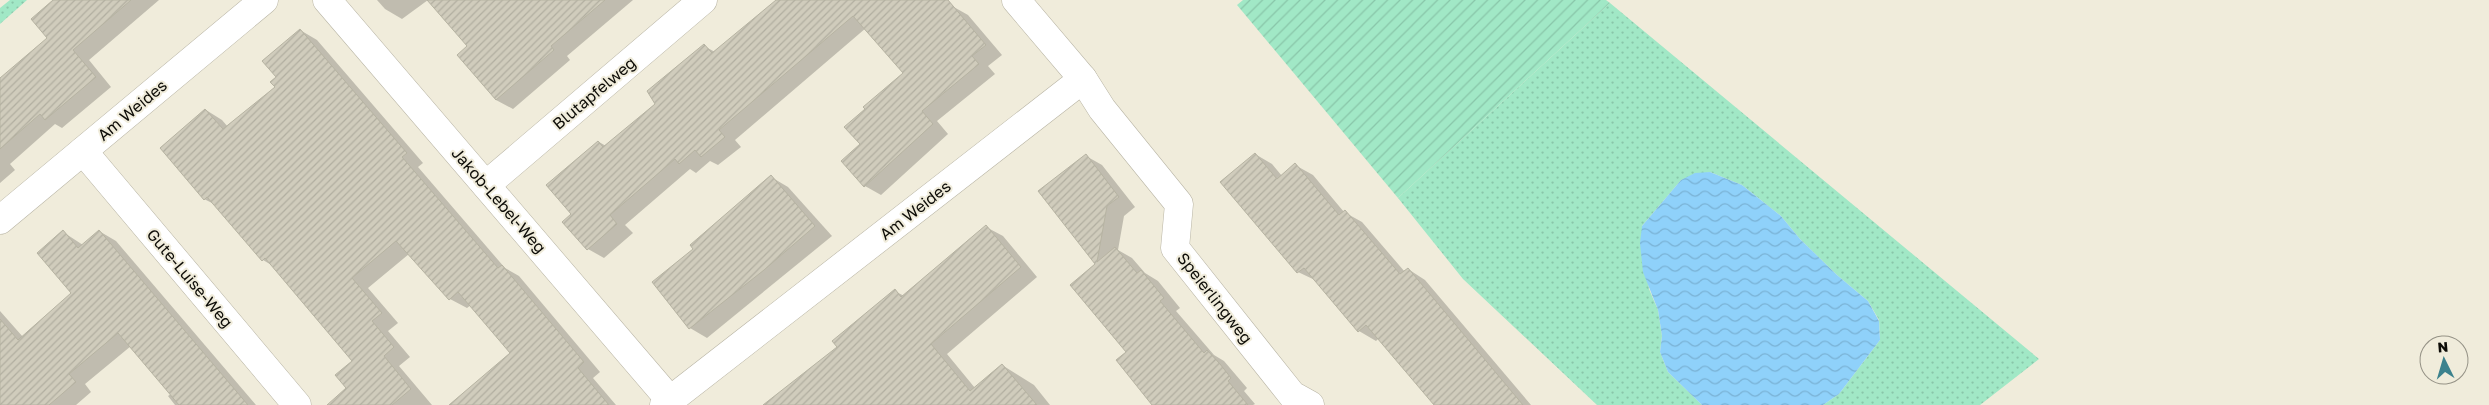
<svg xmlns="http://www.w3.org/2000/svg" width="2489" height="405" font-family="'Golos Text',sans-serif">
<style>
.grass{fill:url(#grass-dots)}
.garden{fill:url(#garden-furrows)}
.water{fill:url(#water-waves)}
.shadow{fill:#0003}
.building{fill:url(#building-hatch);stroke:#b6b3a2}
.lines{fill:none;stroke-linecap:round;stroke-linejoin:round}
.minor-casing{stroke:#b8b4a4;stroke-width:29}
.minor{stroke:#fff;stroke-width:28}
.labels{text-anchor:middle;stroke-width:4;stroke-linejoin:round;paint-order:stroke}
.street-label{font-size:16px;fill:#0d0c07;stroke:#f0ecdb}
</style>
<defs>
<pattern id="grass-dots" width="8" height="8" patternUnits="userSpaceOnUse" patternTransform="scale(1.25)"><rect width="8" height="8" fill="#a1e8c6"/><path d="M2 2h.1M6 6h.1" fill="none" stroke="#89c6a9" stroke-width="1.8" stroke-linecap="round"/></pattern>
<pattern id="garden-furrows" width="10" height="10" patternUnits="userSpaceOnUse" patternTransform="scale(1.25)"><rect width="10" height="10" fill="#a1e8c6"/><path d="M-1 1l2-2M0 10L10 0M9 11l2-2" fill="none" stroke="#89c6a9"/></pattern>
<pattern id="water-waves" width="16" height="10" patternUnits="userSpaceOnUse" patternTransform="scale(1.25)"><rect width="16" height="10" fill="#8fd1fa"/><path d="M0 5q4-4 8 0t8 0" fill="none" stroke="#7ab2d5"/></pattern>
<pattern id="building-hatch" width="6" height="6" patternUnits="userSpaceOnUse" patternTransform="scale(1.25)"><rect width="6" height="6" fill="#d0ccbc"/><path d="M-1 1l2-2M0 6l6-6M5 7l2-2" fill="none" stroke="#b1aea0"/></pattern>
</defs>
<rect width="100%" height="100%" fill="#f0ecdb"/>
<g class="grass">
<polygon points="10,0 27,0 0,24 0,8"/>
<polygon points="1610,3 2039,359 1980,405 1823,405 1839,394 1880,340 1879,320 1868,301 1837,275 1800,239 1781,216 1742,185 1710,172 1681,180 1642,226 1649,289 1658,310 1662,336 1660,352 1668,372 1702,405 1597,405 1463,279 1398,198"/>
</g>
<polygon class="garden" points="1243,0 1606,0 1610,3 1398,198 1237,5"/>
<polygon class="water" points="1710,172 1742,185 1781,216 1800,239 1837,275 1868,301 1879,321 1880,340 1839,394 1823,405 1702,405 1668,372 1660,352 1662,336 1658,310 1643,272 1640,243 1642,226 1681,180 1695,173"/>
<g class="shadow">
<polygon points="55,0 159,0 89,60 111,87 62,128 55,124 10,164 15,170 0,183 0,90 48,38"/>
<polygon points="377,0 428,0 402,19 385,9"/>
<polygon points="429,0 633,0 567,56 570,60 513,109 496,100 469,46"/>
<polygon points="781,0 931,0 952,6 968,15 1002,55 988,66 995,74 937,121 948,134 881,195 865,186 862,144 904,73 866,28 735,140 741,147 718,165 710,161 696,173 690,169 625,225 633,233 604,258 588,249 573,214 599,142 606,146 657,104 704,46 715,52"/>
<polygon points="300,30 317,40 423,163 418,167 505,268 519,276 600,372 593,378 616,405 451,405 511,353 471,305 467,308 450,299 409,254 368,288 398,323 388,331 410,357 399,366 432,405 347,405 354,361 273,266 263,260 216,205 204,199 206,110 222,120 228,127 277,88 277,77"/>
<polygon points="1255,154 1272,164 1282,176 1295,165 1313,175 1344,212 1362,222 1405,272 1408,269 1425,280 1531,405 1439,405 1379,338 1376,341 1359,331 1317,281 1298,272"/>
<polygon points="1086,156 1102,165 1135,207 1124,216 1118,250 1132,258 1145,273 1158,281 1180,308 1176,311 1214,355 1224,361 1247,388 1244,391 1255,404 1253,405 1171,405 1128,352 1097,264"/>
<polygon points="771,177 788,187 832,236 707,338 690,328 695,249"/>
<polygon points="986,227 1003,236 1037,277 947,354 975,388 1002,365 1034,385 1050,405 765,405 839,347 895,291 904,296"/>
<polygon points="99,231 116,241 256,405 175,405 168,396 171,394 131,346 85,384 91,392 76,405 3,405 0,401 0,311 23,337 73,293 63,232 83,245"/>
</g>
<g class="building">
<polygon points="53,0 131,0 73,50 96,77 45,120 40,114 0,149 0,78 47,38 31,19"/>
<polygon points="427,0 605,0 551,46 554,50 496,100 457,55 467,46"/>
<polygon points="776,0 948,0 986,45 972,56 979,64 922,111 933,124 864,187 841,161 860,144 844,127 865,109 863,107 903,73 853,16 719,130 725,137 701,157 695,150 679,164 675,159 610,215 617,224 587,250 562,222 571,214 546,185 598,141 603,147 655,104 647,91 704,44 712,53"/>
<polygon points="300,29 407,153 402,157 498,268 502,265 584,362 578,368 609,405 449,405 510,353 458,292 449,300 396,241 352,278 382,313 372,321 394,347 384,356 411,389 392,405 327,405 346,388 335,375 352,361 265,258 262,261 207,197 204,200 160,148 205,109 223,129 275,87 270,82 276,77 262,61"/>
<polygon points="1255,153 1277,179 1295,163 1339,215 1345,210 1400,274 1408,268 1523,405 1434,405 1366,325 1358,332 1304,268 1297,273 1220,182"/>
<polygon points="1086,154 1119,197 1107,206 1097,262 1115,247 1137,273 1141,270 1164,298 1160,301 1204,353 1207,350 1220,364 1231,378 1228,381 1248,405 1152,405 1116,360 1126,352 1070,285 1095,264 1038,191"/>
<polygon points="771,175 815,226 764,270 689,329 652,282 693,249 690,245"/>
<polygon points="986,225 1021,267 931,344 970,391 1002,364 1037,405 763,405 837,347 832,341 895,289 901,297"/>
<polygon points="63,230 78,248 99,230 248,405 179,405 118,333 69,374 76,382 49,405 0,405 0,319 18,340 71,293 37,253"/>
</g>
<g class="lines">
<defs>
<g id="minor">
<polyline points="327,0 670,400"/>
<polyline points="1016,0 1083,79 1102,109 1179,204 1175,248 1292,395 1310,405"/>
<polyline points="83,151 297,405"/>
<polyline points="486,185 703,0"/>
<polyline points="0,220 264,0"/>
<polyline points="664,405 1083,79"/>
</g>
</defs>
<use href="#minor" class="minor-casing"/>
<use href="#minor" class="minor"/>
</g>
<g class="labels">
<g class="street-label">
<text transform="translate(594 93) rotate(-40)" y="6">Blutapfelweg</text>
<text transform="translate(132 110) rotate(-40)" y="6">Am Weides</text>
<text transform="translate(499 200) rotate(49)" y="6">Jakob-Lebel-Weg</text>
<text transform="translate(915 210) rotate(-38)" y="6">Am Weides</text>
<text transform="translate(190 278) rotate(50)" y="6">Gute-Luise-Weg</text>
<text transform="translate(1215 298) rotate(52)" y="6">Speierlingweg</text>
</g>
</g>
<g transform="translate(2444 360) rotate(355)"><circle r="24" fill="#f0ecdb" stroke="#959286"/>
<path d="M0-4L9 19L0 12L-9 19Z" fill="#3c828d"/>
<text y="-8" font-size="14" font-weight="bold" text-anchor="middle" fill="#0d0c07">N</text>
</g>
</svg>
